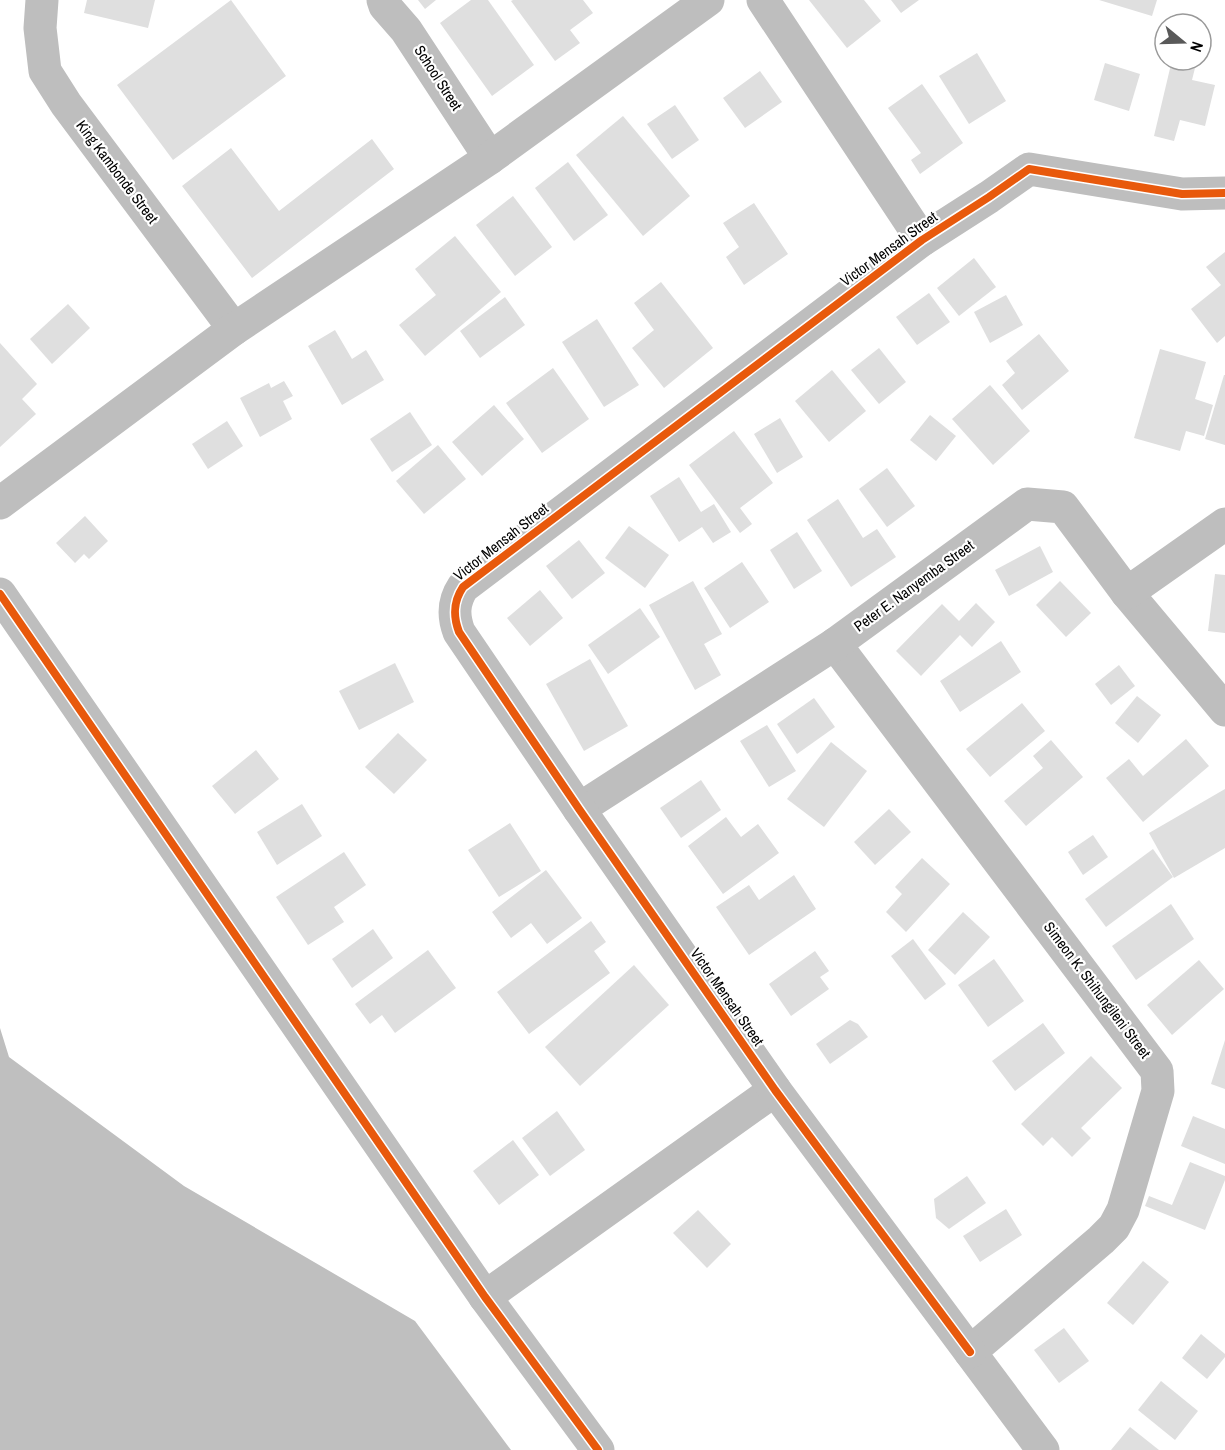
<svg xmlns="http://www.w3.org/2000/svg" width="1225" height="1450" font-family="'Archivo Narrow',sans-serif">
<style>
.water{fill:#bfbfbf}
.building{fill:#dfdfdf}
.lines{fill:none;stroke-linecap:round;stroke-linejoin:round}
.minor{stroke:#bebebe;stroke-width:33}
.cycleway-casing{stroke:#fff;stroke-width:11}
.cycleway{stroke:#e8590c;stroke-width:8}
.labels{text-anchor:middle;stroke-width:4.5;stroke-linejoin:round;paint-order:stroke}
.street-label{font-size:15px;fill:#000;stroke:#fff}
</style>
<rect width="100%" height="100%" fill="#fff"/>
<polygon class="water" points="0,1028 9,1057 184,1186 415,1321 511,1450 0,1450"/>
<g class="building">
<polygon points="87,0 155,0 148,28 84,13"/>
<polygon points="231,0 286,76 173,160 117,85"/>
<polygon points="418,0 436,0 425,9"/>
<polygon points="471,0 488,0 534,65 492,96 440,23"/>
<polygon points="513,0 583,0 593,13 570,30 580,43 555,61 511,1"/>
<polygon points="809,0 864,0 881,21 847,48"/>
<polygon points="891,0 919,0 901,13"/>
<polygon points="1099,0 1157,0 1152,16"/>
<polygon points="977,53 1006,101 969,124 939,76"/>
<polygon points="1172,60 1197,60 1192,80 1215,85 1205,126 1180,120 1174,141 1154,136"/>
<polygon points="1105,63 1140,74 1129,111 1094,100"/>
<polygon points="760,71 782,102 745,128 723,98"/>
<polygon points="922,84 963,143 920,174 911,160 921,153 888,108"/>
<polygon points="675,105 699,140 672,159 647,124"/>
<polygon points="623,116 690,196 643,236 576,155"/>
<polygon points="372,139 394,169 252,278 182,186 231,148 279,211"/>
<polygon points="568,162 608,215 574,241 535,188"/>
<polygon points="513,196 552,247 515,276 476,225"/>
<polygon points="754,203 788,254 744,285 726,257 739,247 723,223"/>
<polygon points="455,236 501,292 425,356 399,325 436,295 415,269"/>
<polygon points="1225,252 1225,336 1217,343 1191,309 1221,285 1206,267"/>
<polygon points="974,258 996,287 959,316 937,288"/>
<polygon points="661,282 713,348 664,388 632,348 654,330 634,303"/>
<polygon points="929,293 950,322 917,345 896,317"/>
<polygon points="1006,295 1023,325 990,343 974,312"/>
<polygon points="505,297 525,325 480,358 460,331"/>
<polygon points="68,304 90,328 52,364 30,339"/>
<polygon points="597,319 639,385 604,407 562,342"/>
<polygon points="335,330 352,359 366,350 384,380 342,405 308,346"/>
<polygon points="1039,334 1069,371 1022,410 1002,385 1015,373 1006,361"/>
<polygon points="0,343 37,384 22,399 36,414 0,447"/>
<polygon points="879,348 906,382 879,404 851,370"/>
<polygon points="1160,349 1206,362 1195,399 1213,405 1204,436 1186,431 1180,451 1134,438"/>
<polygon points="553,368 589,419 542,453 506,403"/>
<polygon points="832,370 866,411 829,442 795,401"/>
<polygon points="1224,375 1225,375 1225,445 1205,439"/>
<polygon points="284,381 293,396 283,401 292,419 260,437 240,398 269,383 271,388"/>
<polygon points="990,385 1030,431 993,465 952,419"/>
<polygon points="494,405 524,439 482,476 452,442"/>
<polygon points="410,412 432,445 392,472 370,439"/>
<polygon points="930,415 956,436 936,461 910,440"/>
<polygon points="780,418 803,457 777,473 754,434"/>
<polygon points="227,421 243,446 208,469 192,444"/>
<polygon points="734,431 773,483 740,508 752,524 740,533 689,465"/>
<polygon points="438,445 466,479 424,514 396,481"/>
<polygon points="887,468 915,506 887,527 859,489"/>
<polygon points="679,477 701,512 714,504 731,532 713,543 702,527 679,542 650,496"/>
<polygon points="838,499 863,538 877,529 896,557 851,587 807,520"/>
<polygon points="85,516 108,541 89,559 84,554 75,563 56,543"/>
<polygon points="629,526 669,555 645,588 605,558"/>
<polygon points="797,532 822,571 794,589 770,550"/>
<polygon points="579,540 605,573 572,599 546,566"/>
<polygon points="1040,546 1053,572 1009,596 995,570"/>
<polygon points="742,562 769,602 730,628 704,588"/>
<polygon points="1215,574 1225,575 1225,633 1208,631"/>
<polygon points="693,581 722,634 704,644 721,675 695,690 649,605"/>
<polygon points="1060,581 1091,613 1066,637 1036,605"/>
<polygon points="540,590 563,618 530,646 507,618"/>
<polygon points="976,603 995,622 972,647 960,635 921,676 896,651 942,604 959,621"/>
<polygon points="640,608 660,637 608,674 588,645"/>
<polygon points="1001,641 1021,672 960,712 940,681"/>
<polygon points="590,659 628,726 584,751 546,684"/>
<polygon points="395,663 414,702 359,730 339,691"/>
<polygon points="1119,665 1135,686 1111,705 1095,684"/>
<polygon points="1137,696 1161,715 1138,743 1115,723"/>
<polygon points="814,698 835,727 797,754 777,724"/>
<polygon points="1022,703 1045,731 990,777 966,749"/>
<polygon points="767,725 796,771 769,787 740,741"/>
<polygon points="398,733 427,760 394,794 365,767"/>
<polygon points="1186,739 1209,766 1143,822 1106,778 1129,759 1143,776"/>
<polygon points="1051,740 1083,777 1026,826 1004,801 1043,768 1033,756"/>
<polygon points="831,742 867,771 824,827 787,799"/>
<polygon points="256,750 279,779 235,814 212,786"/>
<polygon points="701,780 721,810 681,838 660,808"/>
<polygon points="1225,789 1225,848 1174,878 1149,833"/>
<polygon points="302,804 322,836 277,865 257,832"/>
<polygon points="889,809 911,832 875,865 854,842"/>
<polygon points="726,817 741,837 758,824 779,853 723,894 688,846"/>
<polygon points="510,823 541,871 499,897 468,850"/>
<polygon points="1093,835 1108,857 1083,875 1068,852"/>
<polygon points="1153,849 1173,877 1106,927 1085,899"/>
<polygon points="344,852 366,885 334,907 344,922 308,945 276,897"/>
<polygon points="922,858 950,884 906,932 886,912 902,894 895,887"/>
<polygon points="546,870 582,918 547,944 531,923 511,938 492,912"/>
<polygon points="794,875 816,909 749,955 716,907 749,885 759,900"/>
<polygon points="1171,904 1194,939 1136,980 1112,946"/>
<polygon points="963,912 990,937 955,975 928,950"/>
<polygon points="591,921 606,942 594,951 610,973 529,1034 497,992"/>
<polygon points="373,929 393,958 352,988 332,959"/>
<polygon points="913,939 946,984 925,1000 891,956"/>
<polygon points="428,950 456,988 395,1033 382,1015 370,1024 355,1004"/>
<polygon points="815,951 829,971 820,977 829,989 791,1016 769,984"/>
<polygon points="994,959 1024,1001 988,1027 958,985"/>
<polygon points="1199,960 1224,989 1172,1035 1147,1005"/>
<polygon points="634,965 669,1005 580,1086 545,1047"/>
<polygon points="850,1020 858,1024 868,1037 830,1064 816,1044"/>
<polygon points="1043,1023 1065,1053 1015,1091 992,1061"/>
<polygon points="1225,1040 1225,1089 1211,1084"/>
<polygon points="1091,1056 1122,1088 1081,1128 1091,1138 1072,1157 1052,1137 1043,1146 1021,1124"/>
<polygon points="557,1111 585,1150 550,1176 522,1138"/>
<polygon points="1193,1116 1225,1129 1225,1164 1181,1146"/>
<polygon points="513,1140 539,1175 499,1205 473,1171"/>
<polygon points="1190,1162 1225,1176 1225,1180 1205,1230 1145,1206 1149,1196 1172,1205"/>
<polygon points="967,1176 986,1203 949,1229 936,1218 934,1199"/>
<polygon points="1006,1209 1022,1235 980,1262 963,1236"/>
<polygon points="698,1210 731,1244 707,1268 673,1233"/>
<polygon points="1143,1261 1169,1282 1133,1325 1107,1303"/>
<polygon points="1064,1328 1089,1361 1059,1383 1034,1350"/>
<polygon points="1201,1334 1225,1354 1225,1357 1207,1379 1182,1358"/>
<polygon points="1161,1381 1198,1411 1175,1440 1138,1410"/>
<polygon points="1130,1427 1159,1450 1111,1450"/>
</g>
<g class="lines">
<g class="minor">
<polyline points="42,0 40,28 45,71 66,104 234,329"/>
<polyline points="383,0 385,6 406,30 490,158"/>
<polyline points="763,0 922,240"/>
<polyline points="0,503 234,329 490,158 708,0"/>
<polyline points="1127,593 1225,710"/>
<polyline points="0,594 485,1297 598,1450"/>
<polyline points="835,644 1157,1071 1158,1091 1123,1210 1114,1227 1101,1240 970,1352 1043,1450"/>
<polyline points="579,809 835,644 1027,504 1063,507 1127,593 1225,524"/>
<polyline points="485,1297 775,1090"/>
<path d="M 970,1352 L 775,1090 L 579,809 L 459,632 C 453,616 453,602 463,587 L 922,240 L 989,197 L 1029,169 L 1182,194 L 1225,193"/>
</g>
<defs>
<g id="cycleway">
<polyline points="0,594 485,1297 598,1450"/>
<path d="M 970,1352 L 775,1090 L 579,809 L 459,632 C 453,616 453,602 463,587 L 922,240 L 989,197 L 1029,169 L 1182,194 L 1225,193"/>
</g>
</defs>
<use href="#cycleway" class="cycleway-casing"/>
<use href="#cycleway" class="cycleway"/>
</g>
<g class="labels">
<g class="street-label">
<text transform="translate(438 78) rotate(57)" y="5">School Street</text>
<text transform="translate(117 172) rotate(53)" y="5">King Kambonde Street</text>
<text transform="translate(889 249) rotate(-36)" y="5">Victor Mensah Street</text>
<text transform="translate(501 542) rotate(-38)" y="5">Victor Mensah Street</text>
<text transform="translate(914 586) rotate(-36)" y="5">Peter E. Nanyemba Street</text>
<text transform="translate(1097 990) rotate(53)" y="5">Simeon K. Shihungileni Street</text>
<text transform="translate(727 997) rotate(55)" y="5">Victor Mensah Street</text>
</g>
</g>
<g transform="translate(1183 42) rotate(109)"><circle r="28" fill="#ffffff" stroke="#999999" stroke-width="1.5"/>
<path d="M0-4.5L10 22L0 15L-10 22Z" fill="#595959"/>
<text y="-9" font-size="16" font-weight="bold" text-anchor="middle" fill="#000000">N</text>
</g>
</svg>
